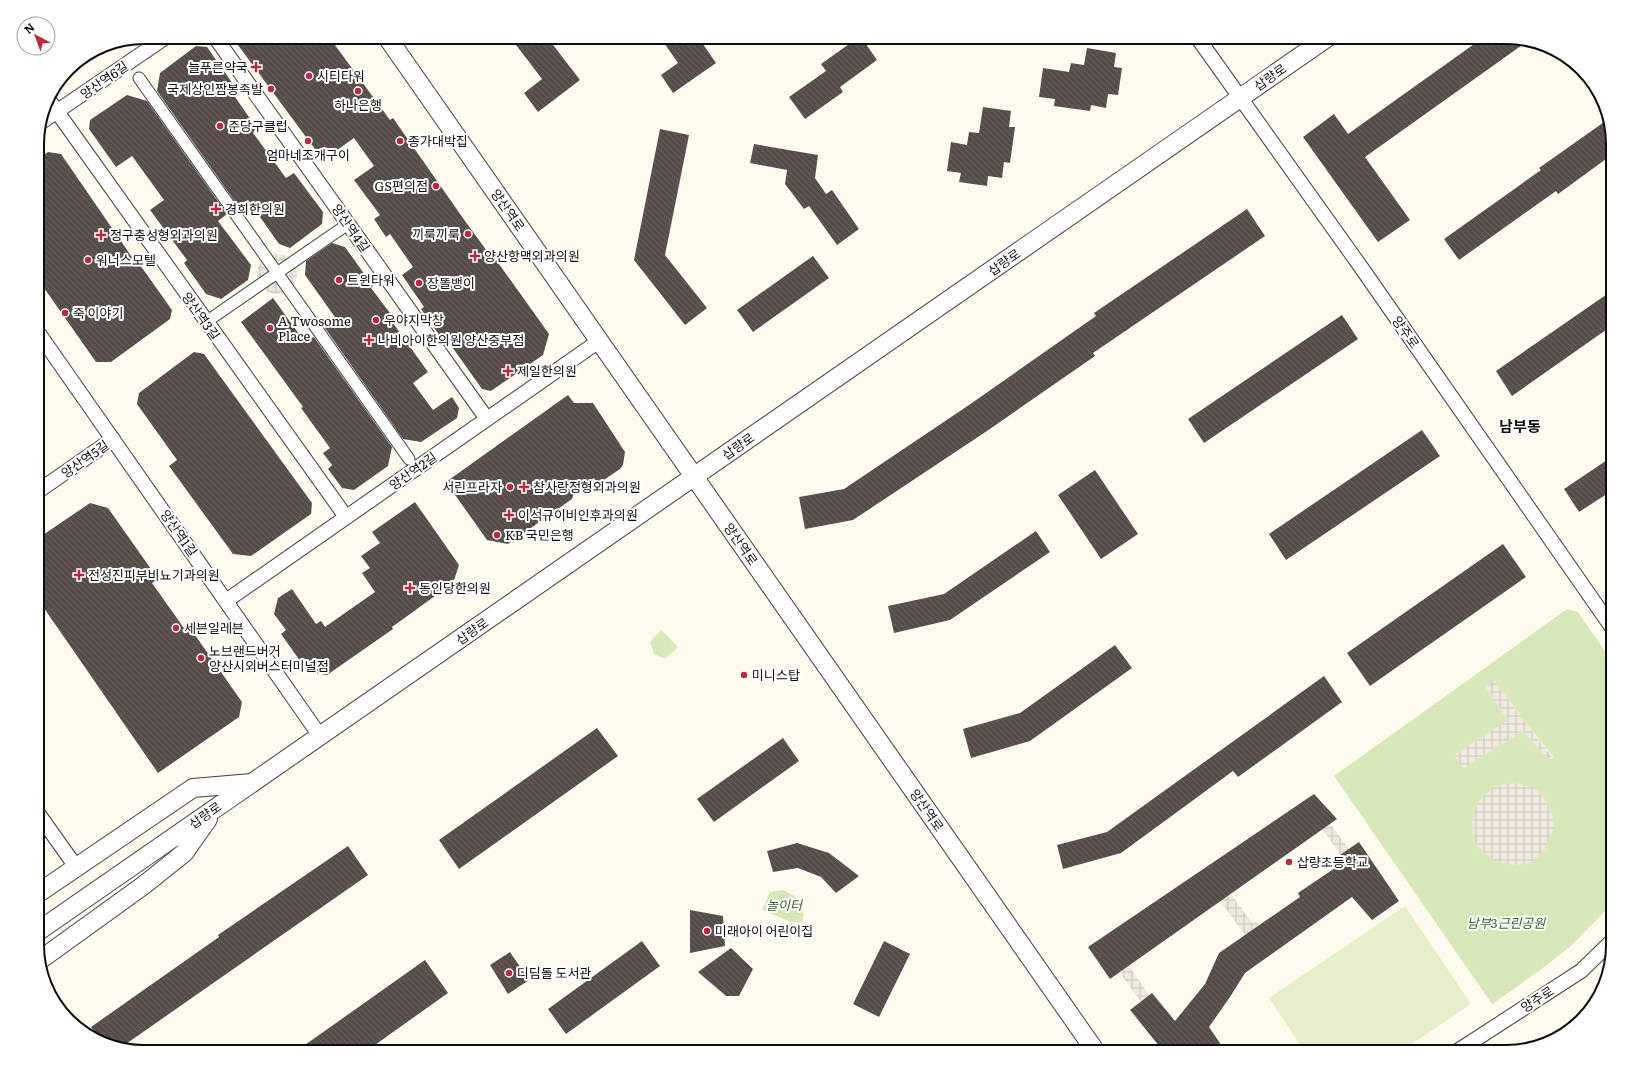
<svg xmlns="http://www.w3.org/2000/svg" width="1650" height="1089" font-family="Literata,'Noto Sans KR',serif">
<style>
.park{fill:#d6e8b9;fill-rule:evenodd}
.pitch{fill:#e7efca}
.plaza{fill:url(#plaza-grid)}
.building{fill:url(#building-back-hatch)}
.lines{fill:none;stroke-linecap:round;stroke-linejoin:round}
.pedestrian-casing{stroke:#404040;stroke-width:13}
.minor-casing{stroke:#404040;stroke-width:16}
.tertiary-casing{stroke:#404040;stroke-width:20}
.pedestrian{stroke:#fff;stroke-width:11}
.minor{stroke:#fff;stroke-width:14}
.tertiary{stroke:#fff;stroke-width:18}
.poi-dot{fill:#ba293f;stroke:#fff;stroke-width:1.5}
.labels{text-anchor:middle;stroke-width:4;stroke-linejoin:round;paint-order:stroke}
.poi-label{font-size:13px;fill:#0d0d0d;stroke:#fff;text-anchor:start}
.street-label{font-size:13px;fill:#0d0d0d;stroke:#fff}
.park-label{font-size:13px;font-style:italic;fill:#35631f;stroke:#fff}
.quarter-label{font-size:15px;font-weight:bold;fill:#0d0d0d;stroke:#fff}
.rim{fill:none;stroke:#0d0d0d;stroke-width:2}
</style>
<defs>
<pattern id="plaza-grid" width="8" height="8" patternUnits="userSpaceOnUse"><rect width="8" height="8" fill="#eee8dd"/><path d="M0 4h8M4 0v8" fill="none" stroke="#cbc6bc"/></pattern>
<pattern id="building-back-hatch" width="6" height="6" patternUnits="userSpaceOnUse"><rect width="6" height="6" fill="#564d4a"/><path d="M-1 5l2 2M0 0l6 6M5-1l2 2" fill="none" stroke="#696260"/></pattern>
</defs>
<rect width="100%" height="100%" fill="#fffaee"/>
<g class="park">
<path d="M 1567,609 L 1578,612 L 1613,663 L 1613,903 L 1571,946 L 1539,971 L 1492,1004 L 1334,776 ZM 1494,681 L 1553,757 L 1553,758 L 1548,759 L 1523,731 L 1463,768 L 1454,755 L 1508,720 L 1485,686 Z"/>
<polygon points="661,630 678,647 665,659 654,654 650,642"/>
<path d="M 782,890 C 797,895 807,906 802,922 L 791,922 L 762,910 L 770,892 Z"/>
</g>
<polygon class="pitch" points="1405,906 1471,1004 1400,1052 1305,1052 1269,998"/>
<g class="plaza">
<circle cx="277" cy="274" r="20"/>
<polygon points="1494,681 1553,758 1548,759 1523,731 1463,768 1454,755 1508,720 1485,686"/>
<polygon points="1517,783 1535,788 1544,798 1552,812 1554,828 1545,849 1532,863 1514,865 1494,861 1477,846 1473,834 1472,821 1478,802 1494,786"/>
<polygon points="1330,824 1349,849 1341,855 1322,829"/>
<polygon points="1231,894 1252,923 1256,921 1259,925 1245,935 1220,901"/>
<polygon points="1129,966 1149,995 1141,1002 1120,973"/>
</g>
<g class="building">
<polygon points="232,37 329,37 390,120 393,118 465,221 492,258 494,257 549,334 543,355 491,391 482,389 450,344 447,346 421,309 424,307 402,275 413,267 390,234 386,237 374,219 380,215 354,180 374,166 354,138 323,160"/>
<polygon points="510,37 547,37 580,80 538,112 524,93 542,79"/>
<polygon points="660,37 698,37 716,63 673,93 661,75 678,63"/>
<polygon points="859,37 861,37 877,60 840,87 843,92 805,119 789,97 826,71 821,64"/>
<polygon points="1484,37 1506,37 1525,43 1365,157 1410,220 1378,242 1303,137 1334,114 1348,134"/>
<polygon points="196,46 207,47 233,84 228,87 256,127 253,133 286,178 294,173 323,212 322,224 290,248 279,244 248,200 238,206 157,91 160,73"/>
<polygon points="1087,48 1116,53 1114,67 1122,68 1118,95 1108,94 1106,108 1091,105 1090,111 1054,106 1055,99 1039,97 1043,68 1069,72 1071,63 1084,65"/>
<polygon points="127,95 147,101 227,214 218,221 251,265 248,280 221,299 206,294 184,263 187,260 150,210 164,200 132,156 116,167 89,129 90,120"/>
<polygon points="983,107 1011,111 1009,127 1015,127 1010,163 1004,162 1002,178 988,176 987,186 959,182 961,173 947,171 951,142 967,145 969,132 979,133"/>
<polygon points="1607,120 1613,144 1613,154 1558,194 1556,191 1459,260 1444,239 1541,170 1539,168"/>
<polygon points="660,129 689,135 665,255 707,308 685,325 634,260"/>
<polygon points="754,144 818,155 815,178 826,194 832,190 859,229 837,245 809,206 804,209 785,184 787,170 750,163"/>
<polygon points="48,152 61,154 138,266 140,265 172,310 170,319 111,362 96,362 37,278 37,160"/>
<polygon points="1247,209 1265,236 1093,353 1095,356 987,431 853,520 805,529 799,497 844,489 969,405 1096,316 1094,313"/>
<polygon points="332,243 345,247 373,286 371,288 396,321 393,323 428,372 413,383 433,410 452,397 459,408 457,418 421,442 403,439 325,328 337,320 305,275 306,261"/>
<polygon points="813,256 829,278 753,332 737,310"/>
<polygon points="1613,290 1613,325 1512,396 1496,371"/>
<polygon points="273,298 304,341 314,337 392,447 388,466 354,490 342,488 328,469 332,465 323,453 330,448 301,408 303,407 241,322"/>
<polygon points="1342,315 1358,339 1204,443 1188,419"/>
<polygon points="194,352 204,354 312,503 311,514 251,556 233,554 169,466 177,460 137,404 139,393"/>
<polygon points="568,395 574,403 593,403 625,452 623,465 620,469 598,484 594,478 574,493 572,499 508,544 487,540 446,482"/>
<polygon points="1422,430 1440,456 1286,560 1269,534"/>
<polygon points="1613,456 1613,490 1579,512 1564,489"/>
<polygon points="1095,470 1138,534 1101,559 1058,495"/>
<polygon points="415,502 459,565 453,583 392,627 393,629 327,675 308,672 281,634 286,630 274,614 278,598 292,589 316,624 321,621 325,627 375,592 362,573 370,568 361,556 380,543 372,532"/>
<polygon points="90,503 108,508 158,579 152,583 186,631 190,628 242,702 239,717 158,773 37,598 37,539"/>
<polygon points="1036,531 1050,552 950,620 894,633 888,606 944,594"/>
<polygon points="1503,544 1526,577 1370,686 1347,653"/>
<polygon points="1115,645 1132,668 1030,741 971,758 963,729 1020,713"/>
<polygon points="1324,676 1342,702 1238,777 1233,771 1121,853 1063,869 1057,845 1107,832"/>
<polygon points="597,728 618,756 459,869 439,840"/>
<polygon points="783,738 799,761 714,822 697,799"/>
<polygon points="1314,794 1337,819 1110,979 1088,947"/>
<polygon points="1359,842 1399,901 1372,920 1352,897 1245,973 1230,997 1209,1027 1226,1052 1164,1052 1130,1010 1152,993 1175,1021 1205,984 1219,953 1300,897 1298,893 1338,866 1337,857"/>
<polygon points="797,843 829,853 859,876 836,893 821,877 798,868 773,872 767,851"/>
<polygon points="348,846 368,875 123,1046 98,1038 91,1027 219,937 218,935"/>
<polygon points="690,910 723,916 725,946 690,953"/>
<polygon points="642,941 660,966 566,1034 548,1009"/>
<polygon points="884,941 910,954 879,1017 853,1004"/>
<polygon points="731,948 753,969 739,996 726,996 698,972"/>
<polygon points="510,952 529,980 508,994 490,965"/>
<polygon points="425,960 448,993 365,1052 295,1052"/>
</g>
<g class="lines">
<defs>
<g id="pedestrian">
<polyline points="139,78 409,459"/>
<polyline points="206,322 348,224"/>
</g>
<g id="minor">
<polyline points="215,37 487,419"/>
<polyline points="1197,37 1363,270 1613,629"/>
<polyline points="48,99 346,517"/>
<polyline points="40,123 166,37"/>
<polyline points="37,331 320,736"/>
<polyline points="37,492 113,439"/>
<polyline points="226,601 599,341"/>
<polyline points="37,812 76,867"/>
<polyline points="1456,1052 1581,971 1613,940"/>
</g>
<g id="tertiary">
<polyline points="387,37 1096,1052"/>
<polyline points="37,894 193,788 252,783"/>
<polyline points="37,932 1328,37"/>
<polyline points="40,960 144,885 184,853 208,819"/>
</g>
</defs>
<use href="#pedestrian" class="pedestrian-casing"/>
<use href="#minor" class="minor-casing"/>
<use href="#tertiary" class="tertiary-casing"/>
<use href="#pedestrian" class="pedestrian"/>
<use href="#minor" class="minor"/>
<use href="#tertiary" class="tertiary"/>
</g>
<g class="poi-dot">
<path d="M254 61h4v4h4v4h-4v4h-4v-4h-4v-4h4z"/>
<circle cx="309" cy="76" r="4"/>
<circle cx="271" cy="89" r="4"/>
<circle cx="358" cy="91" r="4"/>
<circle cx="220" cy="126" r="4"/>
<circle cx="308" cy="141" r="4"/>
<circle cx="400" cy="141" r="4"/>
<circle cx="436" cy="186" r="4"/>
<path d="M214 203h4v4h4v4h-4v4h-4v-4h-4v-4h4z"/>
<circle cx="468" cy="234" r="4"/>
<path d="M99 229h4v4h4v4h-4v4h-4v-4h-4v-4h4z"/>
<path d="M473 250h4v4h4v4h-4v4h-4v-4h-4v-4h4z"/>
<circle cx="88" cy="260" r="4"/>
<circle cx="339" cy="280" r="4"/>
<circle cx="419" cy="283" r="4"/>
<circle cx="65" cy="313" r="4"/>
<circle cx="376" cy="320" r="4"/>
<circle cx="270" cy="328" r="4"/>
<path d="M367 334h4v4h4v4h-4v4h-4v-4h-4v-4h4z"/>
<path d="M506 365h4v4h4v4h-4v4h-4v-4h-4v-4h4z"/>
<circle cx="510" cy="487" r="4"/>
<path d="M522 481h4v4h4v4h-4v4h-4v-4h-4v-4h4z"/>
<path d="M507 509h4v4h4v4h-4v4h-4v-4h-4v-4h4z"/>
<circle cx="497" cy="535" r="4"/>
<path d="M77 569h4v4h4v4h-4v4h-4v-4h-4v-4h4z"/>
<path d="M408 582h4v4h4v4h-4v4h-4v-4h-4v-4h4z"/>
<circle cx="176" cy="628" r="4"/>
<circle cx="201" cy="658" r="4"/>
<circle cx="744" cy="675" r="4"/>
<circle cx="1289" cy="862" r="4"/>
<circle cx="707" cy="931" r="4"/>
<circle cx="509" cy="973" r="4"/>
</g>
<g class="labels">
<g class="poi-label">
<text x="248" y="72" text-anchor="end">늘푸른약국</text>
<text x="317" y="81">시티타워</text>
<text x="263" y="94" text-anchor="end">국제상인짬봉족발</text>
<text x="358" y="110" text-anchor="middle">하나은행</text>
<text x="228" y="131">준당구클럽</text>
<text x="408" y="146">종가대박집</text>
<text x="308" y="160" text-anchor="middle">엄마네조개구이</text>
<text x="428" y="191" text-anchor="end">GS편의점</text>
<text x="225" y="214">경희한의원</text>
<text x="460" y="239" text-anchor="end">끼룩끼룩</text>
<text x="110" y="240">정구충성형외과의원</text>
<text x="484" y="261">양산항맥외과의원</text>
<text x="96" y="265">워너스모텔</text>
<text x="347" y="285">트윈타워</text>
<text x="427" y="288">장똘뱅이</text>
<text x="73" y="318">죽 이야기</text>
<text x="384" y="325">우야지막창</text>
<text x="278" y="326">A Twosome<tspan x="278" dy="15">Place</tspan></text>
<text x="378" y="345">나비아이한의원 양산중부점</text>
<text x="517" y="376">제일한의원</text>
<text x="502" y="492" text-anchor="end">서린프라자</text>
<text x="533" y="492">참사랑정형외과의원</text>
<text x="518" y="520">이석규이비인후과의원</text>
<text x="505" y="540">KB 국민은행</text>
<text x="88" y="580">전성진피부비뇨기과의원</text>
<text x="419" y="593">동인당한의원</text>
<text x="184" y="633">세븐일레븐</text>
<text x="209" y="656">노브랜드버거<tspan x="209" dy="15">양산시외버스터미널점</tspan></text>
<text x="752" y="680">미니스탑</text>
<text x="1297" y="867">삽량초등학교</text>
<text x="715" y="936">미래아이 어린이집</text>
<text x="517" y="978">디딤돌 도서관</text>
</g>
<g class="street-label">
<text transform="translate(1270 77) rotate(-35)" y="5">삽량로</text>
<text transform="translate(104 80) rotate(-35)" y="5">양산역6길</text>
<text transform="translate(508 210) rotate(55)" y="5">양산역로</text>
<text transform="translate(351 228) rotate(55)" y="5">양산역4길</text>
<text transform="translate(1004 262) rotate(-35)" y="5">삽량로</text>
<text transform="translate(201 316) rotate(55)" y="5">양산역3길</text>
<text transform="translate(1406 332) rotate(55)" y="5">양주로</text>
<text transform="translate(738 446) rotate(-35)" y="5">삽량로</text>
<text transform="translate(85 459) rotate(-35)" y="5">양산역5길</text>
<text transform="translate(413 471) rotate(-35)" y="5">양산역2길</text>
<text transform="translate(179 533) rotate(55)" y="5">양산역1길</text>
<text transform="translate(741 544) rotate(55)" y="5">양산역로</text>
<text transform="translate(472 631) rotate(-35)" y="5">삽량로</text>
<text transform="translate(927 810) rotate(55)" y="5">양산역로</text>
<text transform="translate(205 815) rotate(-35)" y="5">삽량로</text>
<text transform="translate(1537 999) rotate(-33)" y="5">양주로</text>
</g>
<g class="park-label">
<text x="784" y="910">놀이터</text>
<text x="1506" y="928">남부3근린공원</text>
</g>
<g class="quarter-label">
<text x="1520" y="432">남부동</text>
</g>
</g>
<path d="M0 0H1650V1089H0ZM144 44H1506A100 100 0 0 1 1606 144V945A100 100 0 0 1 1506 1045H144A100 100 0 0 1 44 945V144A100 100 0 0 1 144 44Z" fill="#fff" fill-rule="evenodd"/>
<path class="rim" d="M144 44H1506A100 100 0 0 1 1606 144V945A100 100 0 0 1 1506 1045H144A100 100 0 0 1 44 945V144A100 100 0 0 1 144 44Z"/>
<g transform="translate(36 36) rotate(319)"><circle r="19" fill="#ffffff" stroke="#9e9e9e"/>
<path d="M0-3L7 15L0 10L-7 15Z" fill="#ba293f"/>
<text y="-6" font-size="11" font-weight="bold" text-anchor="middle" fill="#0d0d0d">N</text>
</g>
</svg>
